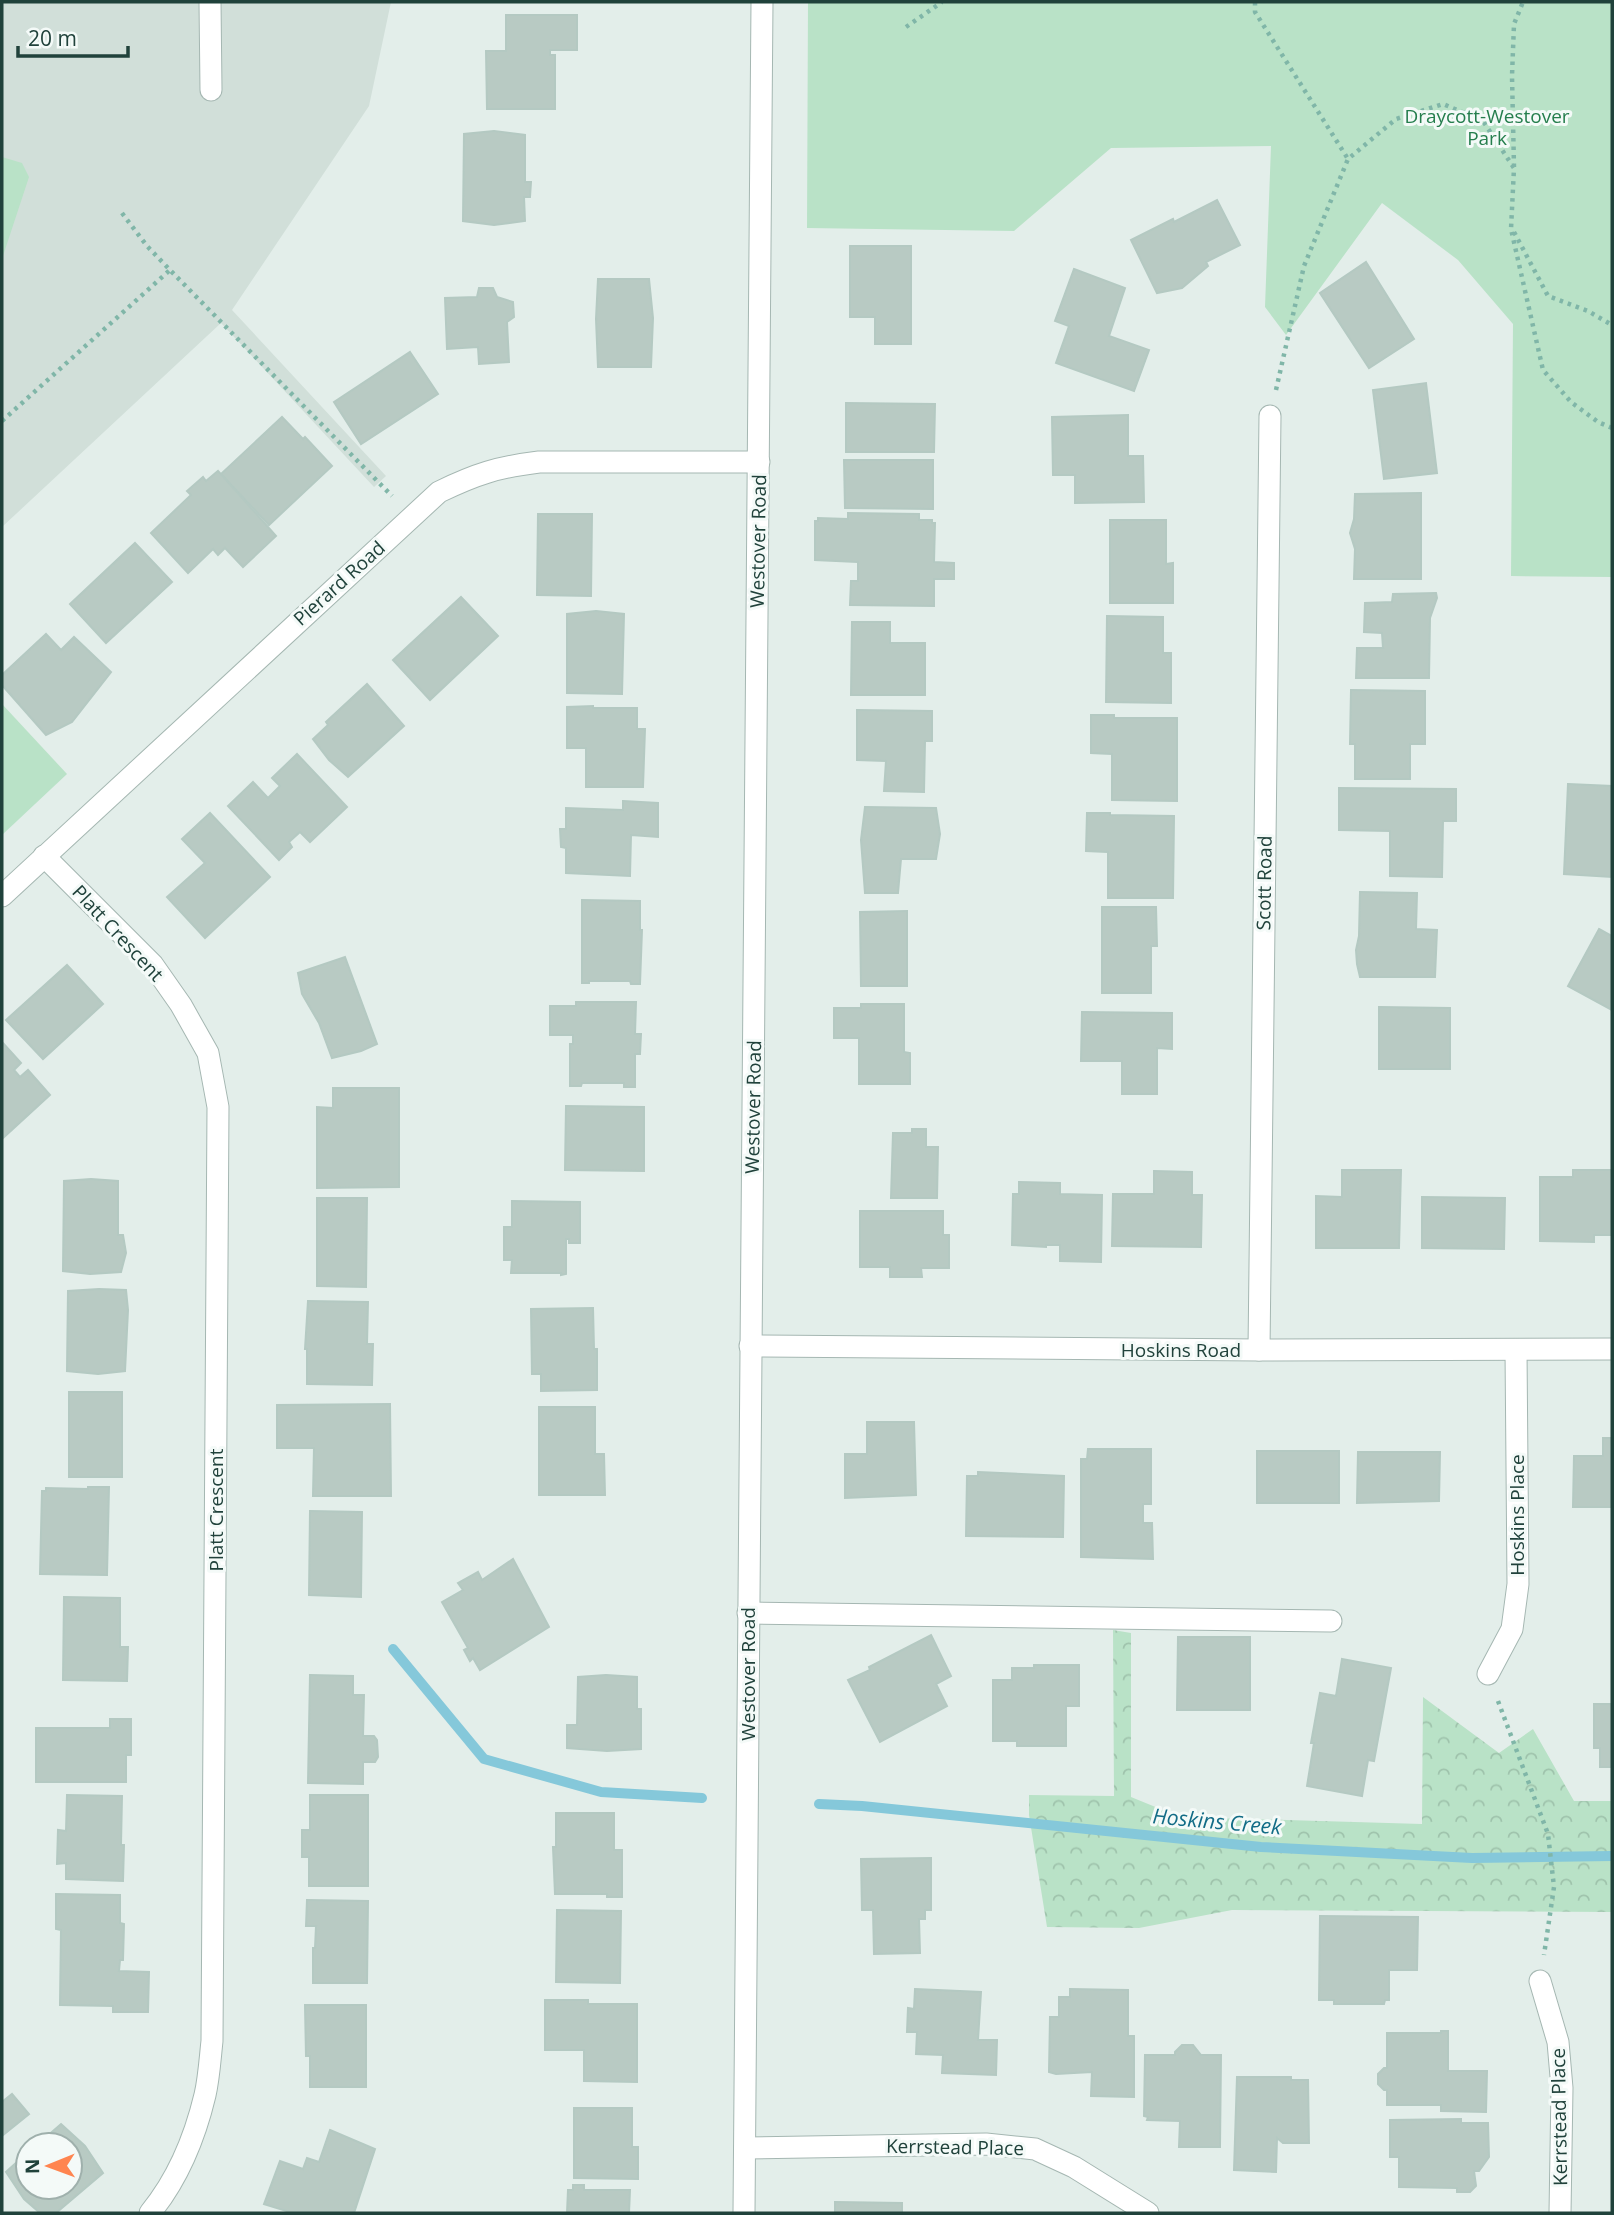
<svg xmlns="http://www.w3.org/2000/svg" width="1614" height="2215" font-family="'Open Sans',sans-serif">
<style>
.built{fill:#d1dfd9}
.forest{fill:url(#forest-crowns)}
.green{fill:#b9e2c7}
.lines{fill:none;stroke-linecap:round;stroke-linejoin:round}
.stream{stroke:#85c8da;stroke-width:10}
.building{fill:#b8cac3;stroke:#b4c9c2;stroke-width:2}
.minor-casing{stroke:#a5b7b2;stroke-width:23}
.path{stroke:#80b6a8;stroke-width:4.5;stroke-dasharray:3.5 5;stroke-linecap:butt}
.minor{stroke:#fff;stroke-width:21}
.labels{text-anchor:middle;stroke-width:6;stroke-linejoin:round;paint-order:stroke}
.park-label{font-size:19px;fill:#257e4d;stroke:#f4faf8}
.street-label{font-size:19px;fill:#20423b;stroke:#f4faf8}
.water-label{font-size:21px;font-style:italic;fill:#126c86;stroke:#f4faf8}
</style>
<defs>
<pattern id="forest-crowns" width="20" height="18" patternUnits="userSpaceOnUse" patternTransform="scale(1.75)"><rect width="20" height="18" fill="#b9e2c7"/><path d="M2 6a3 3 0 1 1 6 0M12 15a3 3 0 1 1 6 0" fill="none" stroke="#9fc3ac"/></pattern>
</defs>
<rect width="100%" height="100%" fill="#e3eeea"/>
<polygon class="built" points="2,2 391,2 369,106 232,310 386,476 374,487 221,323 2,527"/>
<polygon class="forest" points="1113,1630 1131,1633 1131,1797 1180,1817 1422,1824 1423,1697 1499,1753 1533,1729 1574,1801 1612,1801 1612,1912 1232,1910 1139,1928 1047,1927 1029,1815 1029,1795 1114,1796"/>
<g class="green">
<polygon points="808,2 1612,2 1612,577 1511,576 1513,324 1458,260 1382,203 1286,335 1265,307 1271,146 1111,148 1014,231 807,228"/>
<polygon points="2,157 22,163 29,177 2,259"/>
<polygon points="2,704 67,774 2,835"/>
</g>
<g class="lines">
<g class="stream">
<polyline points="393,1649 484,1759 601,1792 702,1798"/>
<polyline points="819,1804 862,1806 1261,1847 1472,1858 1612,1856"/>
</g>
</g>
<g class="building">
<polygon points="506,15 577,15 577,50 550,50 550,55 555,55 555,109 487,109 486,51 506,51"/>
<polygon points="494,131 525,135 525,182 531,182 530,197 524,197 525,221 494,225 463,221 464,134"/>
<polygon points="1217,200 1240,245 1206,262 1208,266 1182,288 1157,293 1131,240 1173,219 1174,222"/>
<polygon points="850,246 911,246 911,344 875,344 875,317 850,317"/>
<polygon points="1366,262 1414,339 1369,368 1320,293"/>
<polygon points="1074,269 1125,288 1109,336 1149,350 1134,391 1056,363 1069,326 1055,321"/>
<polygon points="598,279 649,279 653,318 651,367 598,367 596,319"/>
<polygon points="479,288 493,288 497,297 513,302 514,317 507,322 509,362 479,364 478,347 447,349 445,298 477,297"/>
<polygon points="410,352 438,394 361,444 334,402"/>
<polygon points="1426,383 1437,473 1384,479 1373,390"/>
<polygon points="846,403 935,404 934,452 846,452"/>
<polygon points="1128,415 1128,456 1143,456 1144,502 1075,503 1075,475 1053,475 1052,417"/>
<polygon points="282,417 303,439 305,437 332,466 269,525 221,474"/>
<polygon points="844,460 933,460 933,509 845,508"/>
<polygon points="218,471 276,536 243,567 225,548 218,555 213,549 188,573 151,533 191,495 187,491 203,477 206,481"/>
<polygon points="1421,493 1421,579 1354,579 1355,549 1350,533 1354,519 1355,494"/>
<polygon points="848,513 919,514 919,520 932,520 932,523 935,523 934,562 954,563 954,579 934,579 934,606 850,605 851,581 858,581 858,562 815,560 815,521 818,521 818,518 848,519"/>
<polygon points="538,514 592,514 591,596 537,595"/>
<polygon points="1110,520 1166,520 1166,564 1173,563 1173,603 1110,603"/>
<polygon points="135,543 172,582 106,643 70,604"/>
<polygon points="1436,593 1437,598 1430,618 1429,678 1356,678 1357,648 1383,648 1382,633 1364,632 1365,603 1392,602 1393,594"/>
<polygon points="461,597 498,636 430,700 393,660"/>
<polygon points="596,611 624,614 622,694 567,693 567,614"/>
<polygon points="1107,616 1163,617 1163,653 1171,653 1171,703 1106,702"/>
<polygon points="852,622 890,622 890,643 925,643 925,695 851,695"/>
<polygon points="46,634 61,650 74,637 111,672 72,722 46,735 2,685 2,675"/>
<polygon points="367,684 404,726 348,777 329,760 313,739 328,725 326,722"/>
<polygon points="1351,690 1425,691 1425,744 1410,744 1410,779 1355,779 1355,744 1350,744"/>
<polygon points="593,706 593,708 637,708 637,729 645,729 643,787 586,787 586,748 567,748 567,707"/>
<polygon points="857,710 932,711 932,741 925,741 924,792 884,791 886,761 857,760"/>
<polygon points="1091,715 1114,715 1114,718 1177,718 1177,801 1112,800 1112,754 1091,753"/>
<polygon points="297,754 347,807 310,842 300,832 289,842 292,847 279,860 228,806 253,782 268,798 280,786 272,778"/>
<polygon points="1568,784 1612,786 1612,877 1564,874"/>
<polygon points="1339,788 1456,789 1456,821 1443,821 1442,877 1390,876 1390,831 1339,830"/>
<polygon points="623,801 658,803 658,837 631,835 630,876 566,873 566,848 561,847 560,829 566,829 566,808 623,810"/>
<polygon points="865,807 936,808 940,834 936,859 901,859 898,893 865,893 861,840"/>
<polygon points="210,813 270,877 205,938 167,897 205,863 182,839"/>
<polygon points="1087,813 1110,813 1110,815 1174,816 1173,898 1108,898 1108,852 1086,851"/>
<polygon points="1360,892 1417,893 1416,929 1437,930 1435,977 1360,977 1357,964 1356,950 1359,936"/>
<polygon points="582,900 640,901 640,930 642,930 640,984 631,984 630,981 589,981 589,983 582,983"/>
<polygon points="1102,907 1156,907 1157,946 1151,946 1151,993 1102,993"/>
<polygon points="907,911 907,986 861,986 860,912"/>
<polygon points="1599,929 1612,936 1612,1010 1568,986"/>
<polygon points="345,957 377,1044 361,1051 332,1058 319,1023 302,994 298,973"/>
<polygon points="67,965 103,1004 43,1059 6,1020"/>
<polygon points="576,1002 636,1002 635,1034 641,1034 640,1054 635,1054 635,1087 624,1087 624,1083 582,1083 581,1086 570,1086 570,1044 573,1044 573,1035 550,1035 550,1006 576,1006"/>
<polygon points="861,1004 904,1004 904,1052 910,1053 910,1084 859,1084 859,1038 834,1038 834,1008 861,1008"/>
<polygon points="1379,1007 1450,1008 1450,1069 1379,1069"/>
<polygon points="1082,1012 1172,1013 1172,1049 1157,1048 1157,1094 1122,1094 1122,1061 1081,1061"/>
<polygon points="2,1042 21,1063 14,1070 20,1077 28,1070 50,1095 2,1139"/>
<polygon points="333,1088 399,1088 399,1187 317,1188 317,1107 333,1108"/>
<polygon points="566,1106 644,1107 644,1171 565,1170"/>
<polygon points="912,1129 926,1129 926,1147 938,1147 937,1198 891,1198 893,1133 912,1133"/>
<polygon points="1342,1170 1401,1170 1399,1248 1316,1248 1316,1196 1342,1197"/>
<polygon points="1573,1170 1612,1170 1612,1235 1594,1235 1594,1242 1540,1241 1540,1177 1573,1177"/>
<polygon points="1154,1171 1192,1172 1192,1195 1202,1195 1201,1247 1112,1246 1113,1194 1154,1194"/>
<polygon points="91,1179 118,1181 118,1235 123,1235 126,1253 121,1272 90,1274 63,1271 64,1181"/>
<polygon points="1019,1182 1060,1183 1060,1194 1102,1195 1101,1262 1060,1261 1060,1245 1046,1245 1046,1247 1012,1245 1013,1194 1019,1194"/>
<polygon points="1422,1197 1505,1198 1504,1249 1422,1248"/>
<polygon points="317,1198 367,1198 366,1287 317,1286"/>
<polygon points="512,1201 580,1202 580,1243 569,1243 569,1239 566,1239 566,1274 561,1275 561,1273 511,1273 512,1260 504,1260 504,1227 512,1227"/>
<polygon points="860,1211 943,1211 943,1235 949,1235 949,1268 921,1268 922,1277 890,1277 890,1267 860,1267"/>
<polygon points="99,1289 126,1290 128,1310 125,1371 98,1374 67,1371 68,1291"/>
<polygon points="308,1301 368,1302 367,1344 373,1344 372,1385 307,1384 307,1349 305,1349"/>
<polygon points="593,1308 594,1349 597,1349 597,1390 541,1391 541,1374 532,1374 531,1309"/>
<rect x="69" y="1392" width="53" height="85"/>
<polygon points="390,1404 391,1496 313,1496 314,1448 277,1448 277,1405"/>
<polygon points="539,1407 595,1407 595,1454 604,1454 605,1495 539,1495"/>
<polygon points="867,1422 914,1422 916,1495 845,1498 845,1454 867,1454"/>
<polygon points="1603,1438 1612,1438 1612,1507 1573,1507 1574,1456 1603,1456"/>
<polygon points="1088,1449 1151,1449 1151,1504 1143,1504 1143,1523 1152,1523 1153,1559 1081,1557 1081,1459 1087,1459"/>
<rect x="1257" y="1451" width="82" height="52"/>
<polygon points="1358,1452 1440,1452 1439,1501 1357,1503"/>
<polygon points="978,1472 1064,1476 1063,1537 966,1536 967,1476 978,1476"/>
<polygon points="88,1487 109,1487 107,1575 40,1574 42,1491 46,1491 46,1488 88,1489"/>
<polygon points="310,1511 362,1512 361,1597 309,1595"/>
<polygon points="513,1559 549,1627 480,1670 473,1658 470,1661 464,1650 468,1648 442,1602 463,1590 458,1583 478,1572 482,1580"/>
<polygon points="64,1597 120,1598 120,1647 128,1647 127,1681 63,1680"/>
<polygon points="931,1635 951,1676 936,1684 947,1706 880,1742 848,1680 870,1670 869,1667"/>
<polygon points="1178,1637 1250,1637 1250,1710 1177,1710"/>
<polygon points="1342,1659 1391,1668 1374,1761 1368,1760 1362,1796 1307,1786 1314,1743 1311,1743 1320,1693 1336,1696"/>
<polygon points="1034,1665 1079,1665 1079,1706 1066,1706 1066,1746 1017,1746 1017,1741 993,1741 993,1680 1012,1680 1012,1668 1034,1668"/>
<polygon points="310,1675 353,1676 353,1695 364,1695 363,1736 374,1736 377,1740 378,1757 375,1762 363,1762 363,1784 308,1783"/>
<polygon points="606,1675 637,1677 637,1709 641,1709 641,1749 607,1751 567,1748 567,1725 577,1725 578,1677"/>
<polygon points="1594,1704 1612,1704 1612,1789 1612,1767 1600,1767 1600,1748 1594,1748"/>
<polygon points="110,1719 131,1719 131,1755 126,1755 126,1782 36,1782 36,1728 110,1728"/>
<polygon points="67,1795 122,1796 121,1845 124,1845 123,1881 66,1879 66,1863 57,1864 58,1830 66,1831"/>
<polygon points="310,1795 368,1795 368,1886 309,1886 309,1857 302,1857 302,1830 310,1830"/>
<polygon points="556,1813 614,1813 614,1850 622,1850 622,1897 607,1897 607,1894 555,1894 553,1847 556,1847"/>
<polygon points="931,1858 931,1910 925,1910 925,1919 919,1919 920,1953 874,1954 873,1910 862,1910 861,1859"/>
<polygon points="56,1894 120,1895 120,1923 124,1924 123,1960 120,1960 119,1971 149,1972 148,2012 113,2012 113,2006 60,2005 61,1930 56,1929"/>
<polygon points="307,1900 368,1901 367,1983 313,1983 313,1948 315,1948 316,1926 306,1926"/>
<polygon points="557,1910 621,1911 620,1983 556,1982"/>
<polygon points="1320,1916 1418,1917 1417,1970 1389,1970 1389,2000 1385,2000 1384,2004 1334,2004 1334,2000 1319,2000"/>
<polygon points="915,1989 981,1992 978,2040 997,2040 996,2075 942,2073 943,2055 916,2054 917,2032 907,2032 908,2008 914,2009"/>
<polygon points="1070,1989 1128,1990 1128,2036 1134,2036 1134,2097 1091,2096 1092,2072 1056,2074 1049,2072 1050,2017 1059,2017 1059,1997 1070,1997"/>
<polygon points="545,2000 588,2000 588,2004 637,2004 637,2082 584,2081 584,2050 545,2050"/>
<polygon points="305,2005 366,2005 366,2087 310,2087 310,2056 306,2056"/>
<polygon points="1441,2031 1448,2031 1448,2071 1487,2071 1486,2112 1441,2111 1441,2105 1387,2105 1387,2090 1384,2090 1378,2084 1378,2074 1384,2068 1387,2068 1387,2033 1441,2033"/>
<polygon points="1182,2045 1193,2045 1201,2055 1221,2055 1220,2147 1179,2147 1180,2121 1147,2120 1148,2117 1144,2116 1145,2055 1175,2055 1175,2052"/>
<polygon points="1237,2077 1291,2077 1291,2080 1308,2080 1309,2143 1283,2143 1277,2138 1276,2172 1234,2170"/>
<polygon points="12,2094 29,2114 2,2136 2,2102"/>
<polygon points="574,2108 632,2108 632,2147 638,2147 638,2179 574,2178"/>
<polygon points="1461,2119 1461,2123 1488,2123 1489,2157 1479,2171 1474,2171 1476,2186 1470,2192 1457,2192 1457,2188 1399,2187 1399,2157 1390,2157 1390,2120"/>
<polygon points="61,2124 85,2146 103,2173 56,2213 40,2213 24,2199 6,2172 28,2152 28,2187 70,2187 70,2145 37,2145"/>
<polygon points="330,2130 375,2149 354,2213 293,2213 264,2204 280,2161 303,2169 307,2158 319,2162"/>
<polygon points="573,2185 584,2185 584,2190 630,2190 629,2213 567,2213 568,2190 573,2190"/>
<polygon points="835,2202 902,2203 902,2213 835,2213"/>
</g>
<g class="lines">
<defs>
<g id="minor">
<polyline points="210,2 211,90"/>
<path d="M 44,856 L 153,965 L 181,1005 L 208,1053 L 218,1107 L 212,2041 C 210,2059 209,2078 205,2095 C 195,2137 177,2180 150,2213"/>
<path d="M 2,896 L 439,492 C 476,474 498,467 539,462 L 759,462"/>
<polyline points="750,1346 1259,1350 1612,1349"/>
<polyline points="1259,1350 1270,416"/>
<polyline points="748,1613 1331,1621"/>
<polyline points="1488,1674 1512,1629 1518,1584 1516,1350"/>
<polyline points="1540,1981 1558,2042 1562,2088 1560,2213"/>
<polyline points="745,2148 986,2144 1035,2149 1074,2167 1148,2213"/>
<polyline points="744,2213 762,2"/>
</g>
</defs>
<use href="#minor" class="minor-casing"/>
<g class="path">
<polyline points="1255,2 1255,12 1348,159"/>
<polyline points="906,27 942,2"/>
<polyline points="1514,167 1512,76 1514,24 1523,2"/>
<polyline points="122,213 147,246 170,270 392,496"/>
<polyline points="1514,232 1548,296 1588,311 1612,325"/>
<polyline points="1276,390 1304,266 1348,159 1396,119 1443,104 1483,121 1514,168 1511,229 1543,370 1571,402 1598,422 1612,428"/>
<polyline points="2,421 170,270"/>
<polyline points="1498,1701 1548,1834 1554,1887 1544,1955"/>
</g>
<use href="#minor" class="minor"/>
</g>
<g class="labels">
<g class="park-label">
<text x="1487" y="123">Draycott-Westover<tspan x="1487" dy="22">Park</tspan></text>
</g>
<g class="street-label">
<text transform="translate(758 541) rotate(-89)" y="7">Westover Road</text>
<text transform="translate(339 583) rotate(-42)" y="7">Pierard Road</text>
<text transform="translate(1264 883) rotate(-89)" y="7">Scott Road</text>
<text transform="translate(118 933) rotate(47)" y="7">Platt Crescent</text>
<text transform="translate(753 1107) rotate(-89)" y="7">Westover Road</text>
<text x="1181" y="1357">Hoskins Road</text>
<text transform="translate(216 1510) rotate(-90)" y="7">Platt Crescent</text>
<text transform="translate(1517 1515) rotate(-90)" y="7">Hoskins Place</text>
<text transform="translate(748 1674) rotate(-90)" y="7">Westover Road</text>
<text transform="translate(1559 2117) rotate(-91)" y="7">Kerrstead Place</text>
<text transform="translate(955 2147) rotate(1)" y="7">Kerrstead Place</text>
</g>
<g class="water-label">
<text transform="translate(1217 1822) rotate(5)" y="7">Hoskins Creek</text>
</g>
</g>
<rect width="1614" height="2215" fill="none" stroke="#20423b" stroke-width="7"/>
<g transform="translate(49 2166) rotate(269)"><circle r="33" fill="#f4faf8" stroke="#9fb0ac" stroke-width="2"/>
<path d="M0-5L12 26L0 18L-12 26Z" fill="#ff8550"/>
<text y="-10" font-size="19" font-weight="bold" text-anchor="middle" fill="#20423b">N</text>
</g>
<path d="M18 46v10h110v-10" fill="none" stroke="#20423b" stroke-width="3.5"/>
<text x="28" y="46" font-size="21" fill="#20423b" stroke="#f4faf8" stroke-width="5" paint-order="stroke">20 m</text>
</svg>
